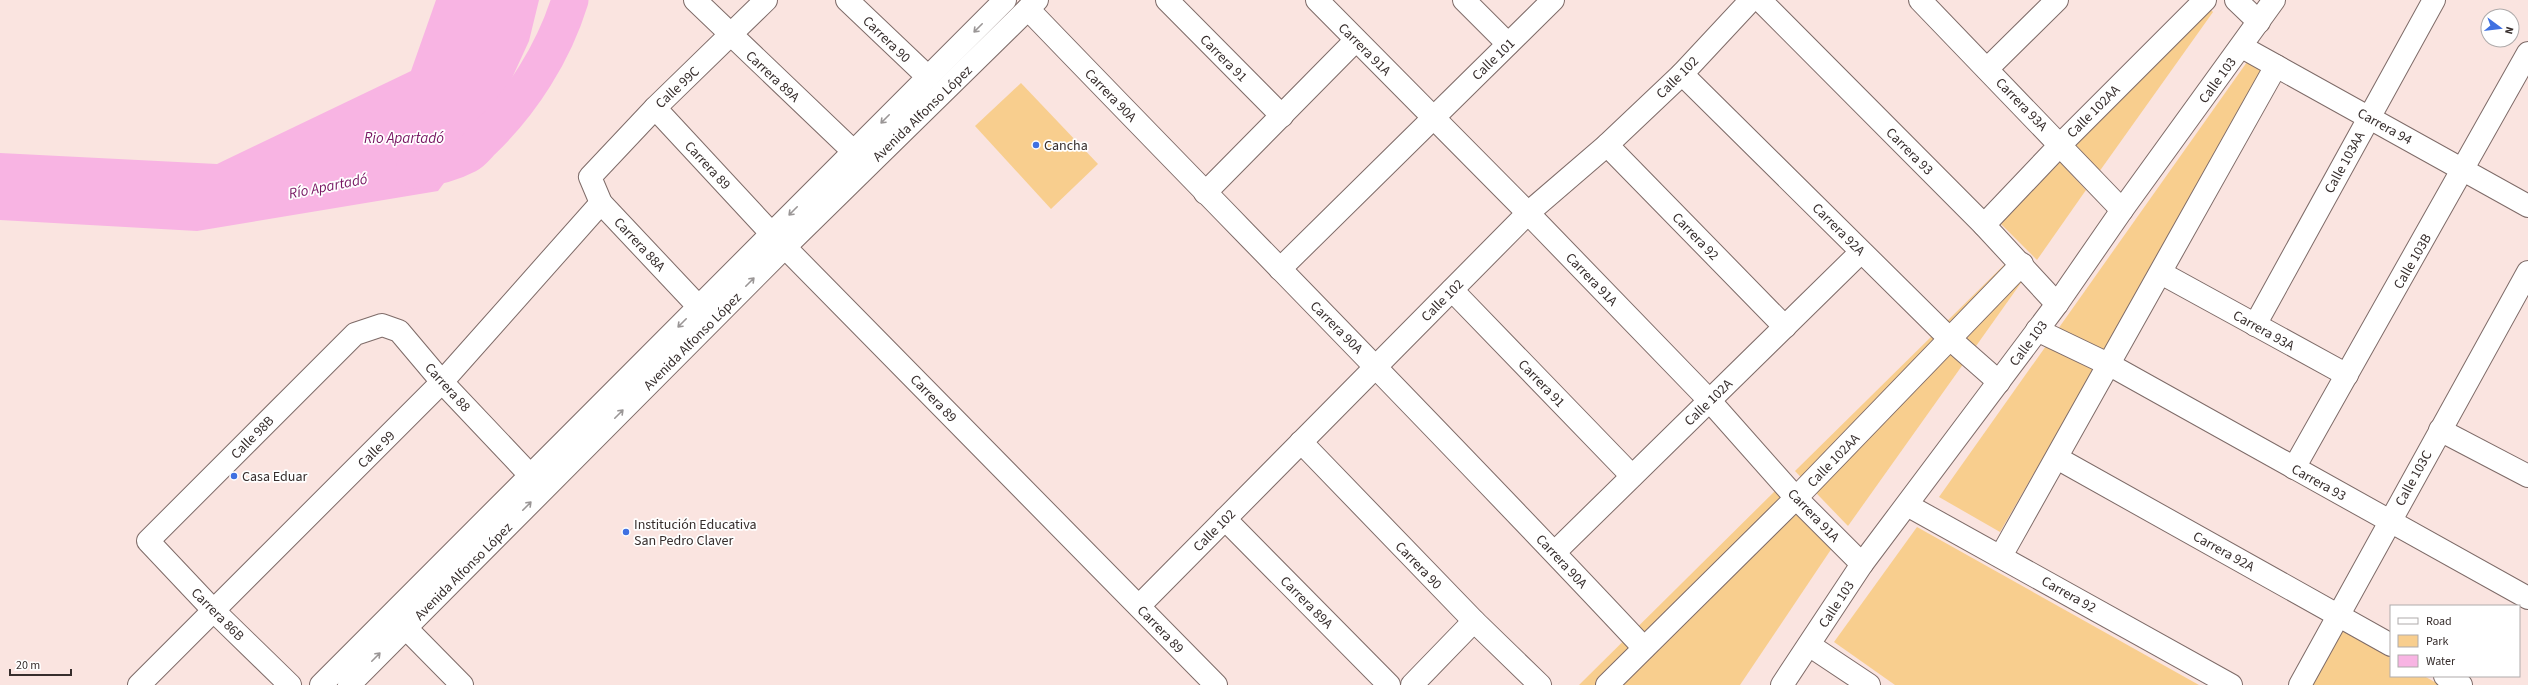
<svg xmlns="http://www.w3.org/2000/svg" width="2528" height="685" font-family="'Source Sans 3',sans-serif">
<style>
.green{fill:#f8ce8e}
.water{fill:#f8b4e3}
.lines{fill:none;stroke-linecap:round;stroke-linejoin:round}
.river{stroke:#f8b4e3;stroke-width:37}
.minor-casing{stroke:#7e6b68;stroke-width:24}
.minor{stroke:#fff;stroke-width:22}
.oneway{stroke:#9a9696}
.poi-dot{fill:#3f70e1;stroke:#fff;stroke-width:1.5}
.labels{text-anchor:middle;stroke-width:3.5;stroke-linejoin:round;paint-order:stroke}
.street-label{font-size:14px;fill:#362d2c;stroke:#fff}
.poi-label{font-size:14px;fill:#362d2c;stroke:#fff;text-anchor:start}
.water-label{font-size:15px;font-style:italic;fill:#781763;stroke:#fff}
</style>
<rect width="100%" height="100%" fill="#fae4e0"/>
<g class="green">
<polygon points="2206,5 2213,12 2099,172 2073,145"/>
<polygon points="2247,62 2266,73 2000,532 1939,497"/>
<polygon points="1021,83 1098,164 1051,209 975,126"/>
<polygon points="2060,162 2086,190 2037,260 2000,223"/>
<polygon points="2006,263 2023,280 1848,526 1795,471"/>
<polygon points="1779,487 1834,545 1740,685 1579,685"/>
<polygon points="1917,527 2199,685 1895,685 1834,642"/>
<polygon points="2343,630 2391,658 2391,676 2424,676 2440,685 2311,685"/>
</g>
<polygon class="water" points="436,0 539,0 529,41 496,113 438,191 197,231 0,220 0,153 217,164 411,71"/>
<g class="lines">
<path class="river" d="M 414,170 C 432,168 450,164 467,155 C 473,152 478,145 482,141 C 522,103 554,52 570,0"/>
<defs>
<g id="minor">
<polyline points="695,0 853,151"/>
<polyline points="847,0 928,77"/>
<polyline points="1167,0 1282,116"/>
<polyline points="1317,0 1528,213 1709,400 1796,498 1862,564"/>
<polyline points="1464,0 1508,44"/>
<polyline points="1760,0 1984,225 2057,304"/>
<polyline points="1920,0 2122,210"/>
<polyline points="2236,0 2259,22"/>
<path d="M 1028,9 C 1233,222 1442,432 1644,648"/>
<polyline points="2242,47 2528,206"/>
<polyline points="1987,69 2057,0"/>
<polyline points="1682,74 1949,338 1999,382"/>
<polyline points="655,108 771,233 1216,685"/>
<polyline points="1607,145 1785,327"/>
<polyline points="1205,193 1356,40"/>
<polyline points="1984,225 2061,144 2205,0"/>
<polyline points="1280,269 1553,0"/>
<polyline points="2161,273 2347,375"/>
<polyline points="1452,290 1632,476"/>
<polyline points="698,306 601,203 590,177 655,108 766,0"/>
<polyline points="2255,325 2434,0"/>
<polyline points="2037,330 2110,365 2528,598"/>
<polyline points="2440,430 2528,476"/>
<polyline points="1301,442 1474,621 1540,685"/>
<polyline points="2057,458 2391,645"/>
<polyline points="2294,468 2528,53"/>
<polyline points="1907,505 2231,685"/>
<polyline points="1225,519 1389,685"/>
<polyline points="1555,552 1861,252"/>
<polyline points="2001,556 2276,66"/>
<polyline points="1139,606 1528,213 1607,145 1682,74 1751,0"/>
<polyline points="395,617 462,685"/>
<polyline points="1809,645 1869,685"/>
<polyline points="2445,676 2461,685"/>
<polyline points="139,685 442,382 601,203"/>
<polyline points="290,685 215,612 148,541 355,334 382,325 399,331 442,382 530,475"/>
<polyline points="321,685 1005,0"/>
<polyline points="349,685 785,247 1037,0"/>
<polyline points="1412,685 1474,621"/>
<polyline points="1607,685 1796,498 2022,264"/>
<polyline points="1782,685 1862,564 2057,304 2122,210 2274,0"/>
<polyline points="2300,685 2528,272"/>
</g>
</defs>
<use href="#minor" class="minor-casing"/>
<use href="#minor" class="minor"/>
</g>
<defs><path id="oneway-shaft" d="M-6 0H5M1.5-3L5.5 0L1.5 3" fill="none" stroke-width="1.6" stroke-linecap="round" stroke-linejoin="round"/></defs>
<g class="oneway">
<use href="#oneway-shaft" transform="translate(978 28) rotate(135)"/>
<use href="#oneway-shaft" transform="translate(885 119) rotate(135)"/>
<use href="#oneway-shaft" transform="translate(793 211) rotate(135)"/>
<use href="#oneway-shaft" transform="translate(750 282) rotate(-45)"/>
<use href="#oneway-shaft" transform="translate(682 323) rotate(135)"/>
<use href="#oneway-shaft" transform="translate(619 414) rotate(-45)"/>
<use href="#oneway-shaft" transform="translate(527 506) rotate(-45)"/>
<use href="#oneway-shaft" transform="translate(376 657) rotate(-45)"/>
</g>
<g class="poi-dot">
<circle cx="1036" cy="145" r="4"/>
<circle cx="234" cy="476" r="4"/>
<circle cx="626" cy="532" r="4"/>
</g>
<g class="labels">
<g class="street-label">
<text transform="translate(887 39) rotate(44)" y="5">Carrera 90</text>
<text transform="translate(1365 49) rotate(45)" y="5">Carrera 91A</text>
<text transform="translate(1224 58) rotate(45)" y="5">Carrera 91</text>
<text transform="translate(1493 59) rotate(-44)" y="5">Calle 101</text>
<text transform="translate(773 76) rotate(43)" y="5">Carrera 89A</text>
<text transform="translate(1677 77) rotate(-45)" y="5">Calle 102</text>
<text transform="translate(2217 80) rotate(-54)" y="5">Calle 103</text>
<text transform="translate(677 87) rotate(-43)" y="5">Calle 99C</text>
<text transform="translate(1111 95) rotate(46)" y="5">Carrera 90A</text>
<text transform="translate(2022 104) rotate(46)" y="5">Carrera 93A</text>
<text transform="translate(2093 111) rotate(-45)" y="5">Calle 102AA</text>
<text transform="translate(922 113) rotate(-44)" y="5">Avenida Alfonso López</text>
<text transform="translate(2385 126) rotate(29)" y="5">Carrera 94</text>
<text transform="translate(1910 151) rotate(45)" y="5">Carrera 93</text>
<text transform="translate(2344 162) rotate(-61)" y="5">Calle 103AA</text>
<text transform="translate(708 165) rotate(47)" y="5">Carrera 89</text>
<text transform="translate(1839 229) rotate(45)" y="5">Carrera 92A</text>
<text transform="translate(1696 236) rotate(46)" y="5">Carrera 92</text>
<text transform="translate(640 244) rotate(47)" y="5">Carrera 88A</text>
<text transform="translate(2412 261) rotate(-60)" y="5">Calle 103B</text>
<text transform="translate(1592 279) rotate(46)" y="5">Carrera 91A</text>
<text transform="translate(1442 300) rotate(-45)" y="5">Calle 102</text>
<text transform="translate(1337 327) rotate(45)" y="5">Carrera 90A</text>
<text transform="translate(2264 330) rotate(29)" y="5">Carrera 93A</text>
<text transform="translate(692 341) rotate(-45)" y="5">Avenida Alfonso López</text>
<text transform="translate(2028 343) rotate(-53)" y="5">Calle 103</text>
<text transform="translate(1542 383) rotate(46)" y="5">Carrera 91</text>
<text transform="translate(448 387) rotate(48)" y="5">Carrera 88</text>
<text transform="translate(934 398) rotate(46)" y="5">Carrera 89</text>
<text transform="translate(1708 402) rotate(-44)" y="5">Calle 102A</text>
<text transform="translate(252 437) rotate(-45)" y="5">Calle 98B</text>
<text transform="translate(376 449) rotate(-45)" y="5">Calle 99</text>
<text transform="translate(1833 460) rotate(-46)" y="5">Calle 102AA</text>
<text transform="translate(2413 478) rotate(-61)" y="5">Calle 103C</text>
<text transform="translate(2319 482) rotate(29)" y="5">Carrera 93</text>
<text transform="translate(1814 515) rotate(46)" y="5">Carrera 91A</text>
<text transform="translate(1214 530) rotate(-45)" y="5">Calle 102</text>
<text transform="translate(2224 551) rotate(29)" y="5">Carrera 92A</text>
<text transform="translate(1562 561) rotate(47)" y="5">Carrera 90A</text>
<text transform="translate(1419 565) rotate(46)" y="5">Carrera 90</text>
<text transform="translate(463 571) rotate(-45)" y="5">Avenida Alfonso López</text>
<text transform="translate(2069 594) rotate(29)" y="5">Carrera 92</text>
<text transform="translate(1307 602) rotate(45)" y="5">Carrera 89A</text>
<text transform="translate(1836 604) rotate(-57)" y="5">Calle 103</text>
<text transform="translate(218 614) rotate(45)" y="5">Carrera 86B</text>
<text transform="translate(1161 629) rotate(46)" y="5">Carrera 89</text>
</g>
<g class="poi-label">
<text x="1044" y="150">Cancha</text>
<text x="242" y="481">Casa Eduar</text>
<text x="634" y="529">Institución Educativa<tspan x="634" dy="16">San Pedro Claver</tspan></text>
</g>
<g class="water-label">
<text x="404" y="143">Rio Apartadó</text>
<text transform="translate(328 186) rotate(-11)" y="5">Río Apartadó</text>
</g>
</g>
<rect x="2390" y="605" width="130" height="72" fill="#ffffff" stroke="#afabab"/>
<rect x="2398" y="618" width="20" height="6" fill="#ffffff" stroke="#afabab"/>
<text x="2426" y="625" font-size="12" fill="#362d2c">Road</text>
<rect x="2398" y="635" width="20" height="12" fill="#f8ce8e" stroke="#afabab"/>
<text x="2426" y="645" font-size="12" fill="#362d2c">Park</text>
<rect x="2398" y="655" width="20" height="12" fill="#f8b4e3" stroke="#afabab"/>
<text x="2426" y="665" font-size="12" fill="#362d2c">Water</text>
<g transform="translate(2500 28) rotate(105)"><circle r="19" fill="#ffffff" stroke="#afabab"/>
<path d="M0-3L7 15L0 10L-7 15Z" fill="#3f70e1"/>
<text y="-6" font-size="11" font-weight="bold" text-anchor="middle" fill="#362d2c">N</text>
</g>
<path d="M10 669v6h61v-6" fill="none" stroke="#362d2c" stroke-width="2"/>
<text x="16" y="669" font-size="12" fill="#362d2c" stroke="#ffffff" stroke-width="3" paint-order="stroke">20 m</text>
</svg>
